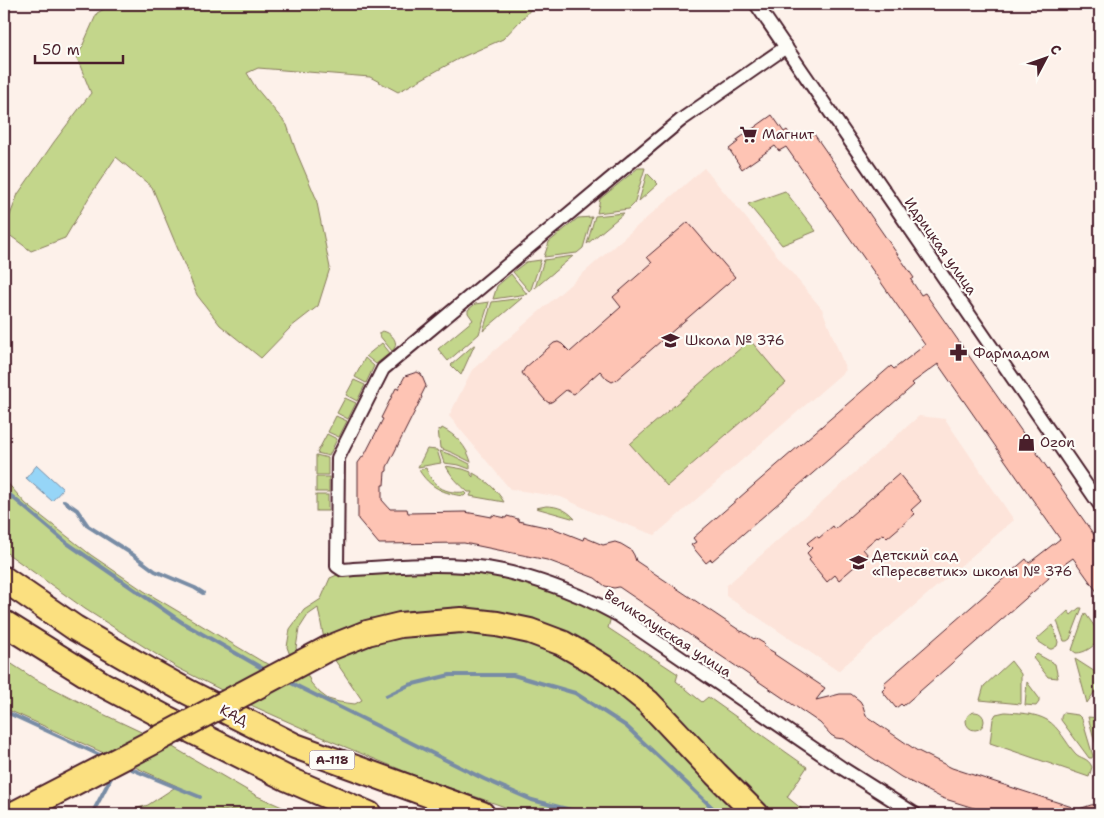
<svg xmlns="http://www.w3.org/2000/svg" width="1104" height="818" font-family="'Shantell Sans',sans-serif">
<style>
.built{fill:#fde4da}
.green{fill:#c3d68b;stroke:#867a5b}
.water{fill:#96d5f7;stroke:#788ca5}
.lines{fill:none;stroke-linecap:round;stroke-linejoin:round}
.stream{stroke:#788ca5;stroke-width:4}
.building{fill:#fec4b4;stroke:#4a1f2b}
.minor-casing{stroke:#4a1f2b;stroke-width:16}
.motorway-casing{stroke:#4a1f2b;stroke-width:28}
.minor{stroke:#fdfcf7;stroke-width:12}
.motorway{stroke:#fbe080;stroke-width:24}
.motorway-bridge-casing{stroke:#4a1f2b;stroke-width:28;stroke-linecap:butt}
.motorway-bridge{stroke:#fbe080;stroke-width:24}
.labels{text-anchor:middle;stroke-width:4.5;stroke-linejoin:round;paint-order:stroke}
.shield{fill:#fdfcf7;stroke:#806168;stroke-width:1}
.shield-label{font-size:12px;font-weight:bold;fill:#4a1f2b}
.poi-label{font-size:14px;fill:#4a1f2b;stroke:#fdfcf7;text-anchor:start}
.street-label{font-size:14px;fill:#4a1f2b;stroke:#fdfcf7}
</style>
<rect width="100%" height="100%" fill="#fdf1ea"/>
<filter id="ink" filterUnits="userSpaceOnUse"><feTurbulence type="fractalNoise" baseFrequency=".02" numOctaves="2"/><feDisplacementMap in="SourceGraphic" scale="10" xChannelSelector="R" yChannelSelector="G"/><feConvolveMatrix kernelMatrix="1 2 1 2 8 2 1 2 1" color-interpolation-filters="sRGB"/></filter>
<g filter="url(#ink)">
<g class="built">
<polygon points="704,168 822,309 846,370 655,535 595,513 561,497 510,489 449,416 472,370"/>
<polygon points="919,416 945,419 1014,520 838,671 726,596 726,586"/>
</g>
<g class="green">
<polygon points="113,4 536,4 503,39 460,58 398,92 370,77 258,68 247,73 256,88 287,125 296,151 316,198 330,268 318,306 291,327 261,358 220,325 197,295 152,187 116,157 91,194 65,238 31,251 4,231 18,194 54,142 91,93 77,58 97,13"/>
<polygon points="638,168 645,168 634,204 629,209 597,213 600,199"/>
<polygon points="647,173 658,184 639,201"/>
<polygon points="785,191 816,231 782,245 748,204"/>
<polygon points="624,213 587,244 595,216"/>
<polygon points="592,217 583,248 577,253 544,257 549,242 578,218"/>
<polygon points="573,256 535,288 544,260"/>
<polygon points="541,260 530,292 513,272 526,262"/>
<polygon points="511,274 527,294 493,299 497,286"/>
<polygon points="522,298 483,331 492,302"/>
<polygon points="489,302 479,334 448,361 438,349 473,320 468,313 468,310 475,304"/>
<path d="M 382,331 C 391,332 401,343 392,351 L 379,335 L 379,333 Z"/>
<polygon points="750,340 786,383 667,486 630,444"/>
<polygon points="382,343 390,353 376,364 366,356"/>
<polygon points="475,344 461,375 451,365"/>
<polygon points="365,358 374,366 366,383 355,377"/>
<polygon points="354,380 365,385 357,401 346,395"/>
<polygon points="345,398 356,403 348,419 337,413"/>
<polygon points="336,416 347,421 339,437 328,432"/>
<path d="M 442,428 C 456,435 467,447 471,462 L 453,453 L 440,448 L 438,429 L 441,430 Z"/>
<polygon points="327,434 337,439 329,456 317,453"/>
<polygon points="427,449 437,450 441,463 418,467"/>
<polygon points="440,451 452,455 470,464 470,469 459,465 444,463"/>
<polygon points="316,455 328,458 328,475 316,475"/>
<path d="M 446,466 L 463,469 L 471,472 L 471,475 L 473,477 L 473,473 C 486,480 496,489 504,502 L 470,496 L 472,492 L 468,492 C 459,484 451,476 446,466 Z"/>
<path d="M 426,468 C 432,486 445,494 464,492 L 466,494 L 464,496 C 444,494 429,487 419,470 Z"/>
<rect x="316" y="477" width="13" height="15"/>
<path d="M 4,479 L 26,504 L 91,555 L 144,591 L 263,662 L 297,675 L 287,647 L 290,629 L 304,610 L 321,599 L 330,578 L 342,573 C 402,571 464,565 522,581 C 553,589 582,604 611,617 L 608,628 L 678,674 L 676,681 L 702,702 L 708,697 L 807,767 L 787,797 L 808,814 L 767,814 L 636,678 L 596,649 L 562,632 L 481,612 L 438,609 L 403,613 L 379,618 L 324,639 L 318,608 L 308,615 L 299,629 L 296,648 L 311,683 L 320,693 L 328,699 L 339,702 L 355,704 L 362,700 L 332,656 L 399,631 L 506,632 L 608,675 L 747,814 L 531,814 L 508,808 L 416,776 L 331,741 L 253,706 L 176,667 L 85,609 L 4,551 Z"/>
<rect x="316" y="495" width="12" height="16"/>
<path d="M 546,506 C 558,506 567,510 575,519 L 536,508 Z"/>
<polygon points="1079,608 1082,608 1070,639 1067,641 1064,641 1057,621 1068,611 1071,615"/>
<path d="M 1085,613 L 1100,634 L 1100,640 C 1093,646 1086,653 1076,653 L 1072,650 L 1073,647 Z"/>
<polygon points="1053,625 1058,642 1057,646 1052,649 1050,649 1036,640"/>
<polygon points="1037,654 1055,664 1058,678 1048,677 1033,658"/>
<polygon points="4,659 35,679 103,714 171,746 257,796 298,814 255,814 229,810 203,814 119,814 148,805 177,786 4,708"/>
<polygon points="1075,659 1100,675 1100,684 1087,703"/>
<polygon points="1011,661 1021,674 1021,704 980,700 984,686"/>
<polygon points="1027,682 1039,698 1039,702 1036,706 1025,705"/>
<circle cx="975" cy="721" r="9"/>
<path d="M 1005,712 C 1019,713 1035,713 1047,720 C 1059,727 1066,743 1075,753 C 1080,759 1088,757 1092,767 L 1089,777 L 990,743 L 993,719 L 996,714 Z"/>
<polygon points="1063,713 1078,715 1082,719 1093,756 1092,758 1089,758 1061,720 1061,717"/>
<polygon points="1088,717 1100,718 1100,760"/>
</g>
<polygon class="water" points="37,465 63,489 52,501 26,478"/>
<g class="lines">
<g class="stream">
<polyline points="4,490 67,543 183,623 267,671"/>
<polyline points="64,501 77,510 88,526 132,554 155,571 195,588 203,593"/>
<polyline points="287,681 484,779 532,800 586,814"/>
<polyline points="386,696 409,685 450,675 513,675 575,693 626,726 719,814"/>
<polyline points="4,711 104,757"/>
<polyline points="124,766 200,797"/>
<polyline points="92,814 114,772"/>
</g>
</g>
<g class="building">
<polygon points="772,115 784,132 787,130 794,141 805,133 808,137 814,134 914,278 911,280 921,295 925,293 1099,542 1096,544 1100,551 1100,596 1073,558 1048,576 1049,578 903,706 901,704 896,708 882,691 886,687 884,683 1026,559 1029,563 1060,539 938,364 912,383 914,385 712,561 711,559 706,563 691,545 696,542 693,538 891,366 894,369 925,345 786,147 779,151 775,146 742,169 729,149 738,142 737,140"/>
<polygon points="688,222 735,277 616,380 612,382 607,379 600,371 574,394 566,390 553,401 549,403 545,400 525,377 522,373 525,368 554,343 558,342 562,344 570,352 621,307 613,297 652,263 647,257"/>
<polygon points="417,372 421,374 426,386 421,396 422,397 387,467 387,471 385,472 384,485 382,485 382,500 390,509 407,509 408,513 465,512 492,517 492,515 506,518 507,516 518,519 518,521 555,529 583,540 584,537 603,545 615,542 621,544 631,550 634,555 636,561 742,632 742,631 754,639 755,638 765,644 763,646 775,653 774,654 825,688 816,700 840,694 851,694 860,701 863,706 866,716 916,750 952,768 1072,807 1070,812 1091,805 1100,804 1100,814 993,814 942,798 901,777 844,739 836,738 831,735 820,723 619,587 614,588 605,586 595,578 547,560 464,543 379,544 358,519 358,463 363,456 364,456 383,419 381,418 396,388 398,389 405,376"/>
<polygon points="899,474 921,501 911,510 915,514 887,538 883,534 878,538 877,537 863,549 868,555 839,580 835,575 827,582 809,560 811,558 807,553 812,548 807,543 816,536 819,538 833,526 835,529"/>
</g>
<g class="lines">
<defs>
<g id="minor">
<polyline points="756,4 1100,505"/>
<path d="M 786,47 L 681,120 L 383,369 L 338,458 L 337,566 L 343,570 C 384,567 425,563 466,566 C 506,568 547,582 584,598 C 595,603 607,609 618,615 L 842,768 L 915,814"/>
</g>
<g id="motorway">
<polyline points="4,579 75,628 134,662 188,692 295,746 482,814"/>
<polyline points="4,623 102,684 168,719 288,779 369,814"/>
<polyline points="367,633 400,625 461,620 497,624 530,631 562,643 590,659 611,672 648,702 716,774 756,814"/>
</g>
</defs>
<use href="#minor" class="minor-casing"/>
<use href="#motorway" class="motorway-casing"/>
<use href="#minor" class="minor"/>
<use href="#motorway" class="motorway"/>
<defs>
<polyline id="motorway-bridge" points="14,814 149,744 327,649 367,633"/>
</defs>
<use href="#motorway-bridge" class="motorway-bridge-casing"/>
<use href="#motorway-bridge" class="motorway-bridge"/>
</g>
</g>
<defs>
<symbol id="supermarket-bare" viewBox="-9 -9 18 18"><path d="M-6-5.5h2.5l.6 2H6L4.5 2H-2.5L-4.4-4H-6ZM-1.5 3.2a1.3 1.3 0 1 0 .1 0ZM3 3.2a1.3 1.3 0 1 0 .1 0Z" fill="#4a1f2b" stroke="#fdfcf7" stroke-width="2.5" paint-order="stroke"/></symbol>
<symbol id="school-bare" viewBox="-9 -9 18 18"><path d="M0-5L7-2L0 1L-7-2ZM-4 1L0 2.5L4 1V4Q0 6-4 4Z" fill="#4a1f2b" stroke="#fdfcf7" stroke-width="2.5" paint-order="stroke"/></symbol>
<symbol id="pharmacy-bare" viewBox="-9 -9 18 18"><path d="M-2-6h4v4h4v4h-4v4h-4v-4h-4v-4h4Z" fill="#4a1f2b" stroke="#fdfcf7" stroke-width="2.5" paint-order="stroke"/></symbol>
<symbol id="shop-bare" viewBox="-9 -9 18 18"><path d="M-5-2.5h2.3a2.7 3.5 0 0 1 5.4 0H5L5.5 6h-11ZM-1.5-2.5h3a1.5 2.3 0 0 0-3 0Z" fill="#4a1f2b" stroke="#fdfcf7" stroke-width="2.5" paint-order="stroke"/></symbol>
</defs>
<g fill-rule="evenodd">
<use href="#supermarket-bare" x="736" y="122" width="25" height="25"/>
<use href="#school-bare" x="658" y="328" width="25" height="25"/>
<use href="#pharmacy-bare" x="946" y="340" width="25" height="25"/>
<use href="#shop-bare" x="1014" y="430" width="25" height="25"/>
<use href="#school-bare" x="846" y="550" width="25" height="25"/>
</g>
<g class="labels">
<rect class="shield" x="309.5" y="750.5" width="45" height="19" rx="4"/>
<g class="shield-label">
<text x="332" y="764">А-118</text>
</g>
<g class="poi-label">
<text x="762" y="139">Магнит</text>
<text x="685" y="345">Школа № 376</text>
<text x="973" y="358">Фармадом</text>
<text x="1040" y="447">Ozon</text>
<text x="872" y="560">Детский сад<tspan x="872" dy="16">«Пересветик» школы № 376</tspan></text>
</g>
<g class="street-label">
<text transform="translate(941 246) rotate(55)" y="5">Идрицкая улица</text>
<text transform="translate(668 633) rotate(33)" y="5">Великолукская улица</text>
<text transform="translate(234 715) rotate(27)" y="5">КАД</text>
</g>
</g>
<rect width="1104" height="818" fill="none" stroke="#fdfcf7" stroke-width="20"/>
<rect x="10" y="10" width="1084" height="798" fill="none" stroke="#4a1f2b" stroke-width="2" filter="url(#ink)"/>
<g transform="translate(1046 58) rotate(49)" stroke="#fdfcf7" stroke-width="4" paint-order="stroke">
<path d="M0-4L9 19L0 12L-9 19Z" fill="#4a1f2b"/>
<text y="-8" font-size="14" font-weight="bold" text-anchor="middle" fill="#4a1f2b">С</text>
</g>
<path d="M35 55v8h88v-8" fill="none" stroke="#4a1f2b" stroke-width="2.5"/>
<text x="42" y="55" font-size="15" fill="#4a1f2b" stroke="#fdfcf7" stroke-width="4" paint-order="stroke">50 m</text>
</svg>
